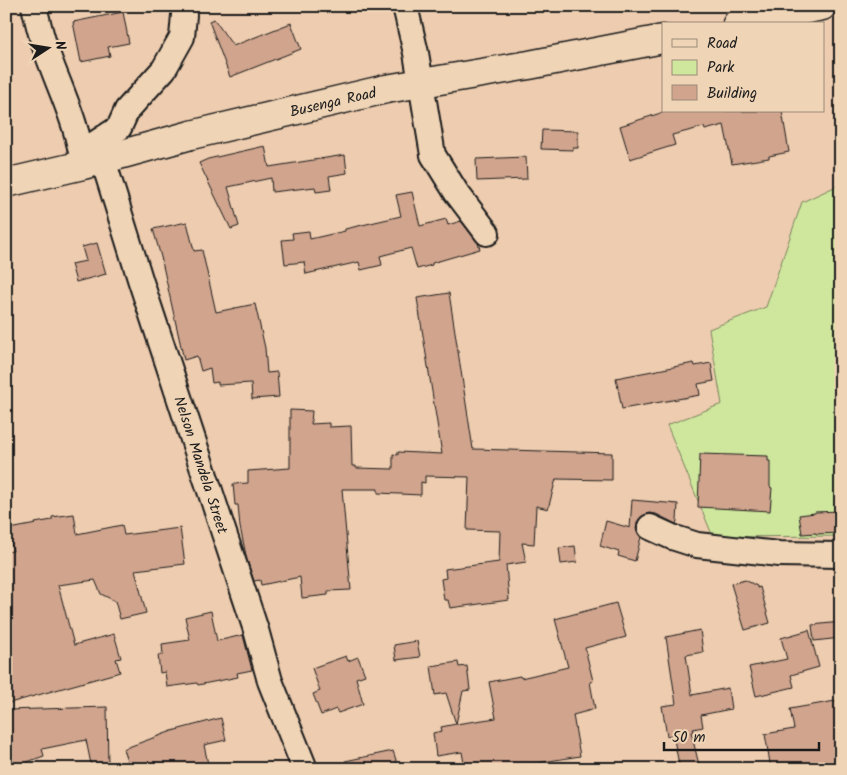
<svg xmlns="http://www.w3.org/2000/svg" width="847" height="775" font-family="Kalam,sans-serif">
<style>
.green{fill:#cfe79d;stroke:#76825c}
.building{fill:#d0a48d;stroke:#1c1c1c}
.lines{fill:none;stroke-linecap:round;stroke-linejoin:round}
.minor-casing{stroke:#1c1c1c;stroke-width:28}
.tertiary-casing{stroke:#1c1c1c;stroke-width:31}
.minor{stroke:#efd4b6;stroke-width:24}
.tertiary{stroke:#efd4b6;stroke-width:28}
.labels{text-anchor:middle;stroke-width:4;stroke-linejoin:round;paint-order:stroke}
.street-label{font-size:15px;fill:#1c1c1c;stroke:#efd4b6}
</style>
<rect width="100%" height="100%" fill="#eeccaf"/>
<filter id="ink" filterUnits="userSpaceOnUse"><feTurbulence type="fractalNoise" baseFrequency=".02" numOctaves="2"/><feDisplacementMap in="SourceGraphic" scale="10" xChannelSelector="R" yChannelSelector="G"/><feConvolveMatrix kernelMatrix="1 2 1 2 8 2 1 2 1" color-interpolation-filters="sRGB"/></filter>
<g filter="url(#ink)">
<polygon class="green" points="841,184 841,536 713,537 667,425 722,404 709,329 766,307 802,202"/>
<g class="building">
<polygon points="123,12 129,43 108,47 110,56 81,62 73,22"/>
<polygon points="214,19 233,46 291,23 301,49 230,77 209,21"/>
<polygon points="667,111 782,111 789,152 769,156 769,158 732,164 724,125 705,130 704,127 672,135 675,145 630,159 620,126"/>
<polygon points="542,130 578,131 578,148 573,148 573,150 541,149"/>
<polygon points="265,146 269,167 345,155 347,173 329,176 331,190 316,192 315,187 272,192 271,178 228,187 239,226 231,229 199,163 208,159"/>
<polygon points="526,157 527,179 477,181 476,159"/>
<polygon points="412,192 420,226 446,219 448,225 461,221 478,243 480,249 432,263 432,265 417,269 411,248 380,256 382,265 361,270 359,262 306,274 304,262 285,264 282,240 293,239 292,233 309,231 310,239 345,231 345,229 401,216 396,195"/>
<polygon points="187,222 194,251 202,250 216,312 255,304 265,348 267,373 277,372 279,397 252,399 251,383 218,385 218,382 212,383 210,368 201,371 197,356 184,360 161,257 153,229"/>
<polygon points="97,243 106,274 76,282 71,264 86,261 82,247"/>
<polygon points="449,293 473,449 612,453 612,480 556,479 548,509 536,506 534,544 522,543 526,562 506,565 509,600 450,608 448,600 444,600 441,579 446,578 445,569 499,562 500,531 467,530 469,477 425,476 425,483 421,482 421,495 378,493 378,489 342,489 351,590 328,591 328,595 302,598 300,577 261,585 260,580 254,581 247,560 240,527 238,505 235,505 233,484 248,483 248,471 290,468 290,410 312,411 311,424 329,423 329,427 351,426 352,466 356,466 356,468 393,469 393,454 398,455 398,452 442,454 417,298"/>
<polygon points="694,363 695,366 711,363 714,381 698,384 700,395 622,409 616,378"/>
<polygon points="700,454 768,456 768,461 770,461 770,487 772,488 770,511 698,507"/>
<polygon points="632,500 678,504 677,521 676,524 656,514 649,513 642,516 638,521 636,529 639,535 641,537 635,561 618,556 619,552 600,546 606,521 630,528"/>
<polygon points="841,511 841,533 816,534 816,533 802,534 799,515 815,513 815,512"/>
<polygon points="74,514 77,534 122,525 124,535 180,528 185,564 135,570 146,613 120,619 115,601 101,594 95,580 58,585 74,645 114,634 121,658 116,659 120,672 6,704 6,552 13,551 9,532 11,532 10,529 36,524 35,523 52,520 52,517"/>
<polygon points="575,546 577,562 561,564 559,548"/>
<polygon points="745,580 757,586 757,588 760,587 770,623 745,630 731,584"/>
<polygon points="616,603 626,637 585,648 593,681 590,682 595,709 573,715 580,756 525,765 525,769 465,769 462,752 436,756 433,733 442,731 441,727 456,724 446,693 435,695 431,666 458,662 459,667 467,666 470,690 463,691 456,724 496,718 489,682 520,676 521,678 568,667 555,619"/>
<polygon points="211,611 217,641 243,635 252,670 237,673 238,677 198,685 197,683 167,687 165,672 160,673 158,655 163,655 162,644 190,640 185,617"/>
<polygon points="841,622 841,638 814,641 812,625"/>
<polygon points="700,630 703,652 686,655 692,695 728,688 731,709 701,715 703,727 693,729 694,731 691,732 700,769 680,769 673,735 667,736 662,706 676,704 666,637"/>
<polygon points="809,630 819,667 791,675 794,687 756,696 749,667 787,659 781,638"/>
<polygon points="417,641 420,657 396,660 394,645"/>
<polygon points="346,656 348,661 358,657 365,675 356,678 363,704 338,713 336,709 321,715 313,694 320,691 312,668"/>
<polygon points="841,700 841,769 771,769 765,734 794,729 790,709"/>
<polygon points="107,707 108,766 92,769 86,740 42,749 44,756 27,762 28,765 18,769 6,769 6,710"/>
<polygon points="221,718 226,740 204,745 209,769 130,769 123,749 172,731"/>
<polygon points="393,751 399,769 346,769 345,761"/>
</g>
<g class="lines">
<defs>
<g id="minor">
<path d="M 34,6 C 37,19 40,31 44,44 C 57,84 78,122 83,165"/>
<polyline points="405,6 416,53 433,155 456,192 487,233"/>
<polyline points="82,152 119,128 127,110 164,69 182,37 184,15"/>
<polyline points="103,160 141,282 256,630 270,681 305,769"/>
<polyline points="650,527 672,537 697,545 779,554 841,555"/>
</g>
<g id="tertiary">
<polyline points="737,24 822,6"/>
<polyline points="6,183 83,165 191,135 386,89 529,65 663,39"/>
</g>
</defs>
<use href="#minor" class="minor-casing"/>
<use href="#tertiary" class="tertiary-casing"/>
<use href="#minor" class="minor"/>
<use href="#tertiary" class="tertiary"/>
</g>
</g>
<g class="labels">
<g class="street-label">
<text transform="translate(333 102) rotate(-13)" y="5">Busenga Road</text>
<text transform="translate(201 465) rotate(72)" y="5">Nelson Mandela Street</text>
</g>
</g>
<rect width="847" height="775" fill="none" stroke="#efd4b6" stroke-width="25"/>
<rect x="12" y="12" width="822" height="750" fill="none" stroke="#1c1c1c" stroke-width="2" filter="url(#ink)"/>
<rect x="662" y="22" width="162" height="90" fill="#efd4b6" stroke="#9b8a78"/>
<rect x="672" y="39" width="25" height="8" fill="#efd4b6" stroke="#9b8a78"/>
<text x="707" y="48" font-size="15" fill="#1c1c1c">Road</text>
<rect x="672" y="60" width="25" height="15" fill="#cfe79d" stroke="#9b8a78"/>
<text x="707" y="72" font-size="15" fill="#1c1c1c">Park</text>
<rect x="672" y="85" width="25" height="15" fill="#d0a48d" stroke="#9b8a78"/>
<text x="707" y="98" font-size="15" fill="#1c1c1c">Building</text>
<g transform="translate(48 48) rotate(78)" stroke="#efd4b6" stroke-width="4" paint-order="stroke">
<path d="M0-4L9 19L0 12L-9 19Z" fill="#1c1c1c"/>
<text y="-8" font-size="14" font-weight="bold" text-anchor="middle" fill="#1c1c1c">N</text>
</g>
<path d="M664 742v8h155v-8" fill="none" stroke="#1c1c1c" stroke-width="2.5"/>
<text x="672" y="742" font-size="15" fill="#1c1c1c" stroke="#efd4b6" stroke-width="4" paint-order="stroke">50 m</text>
</svg>
